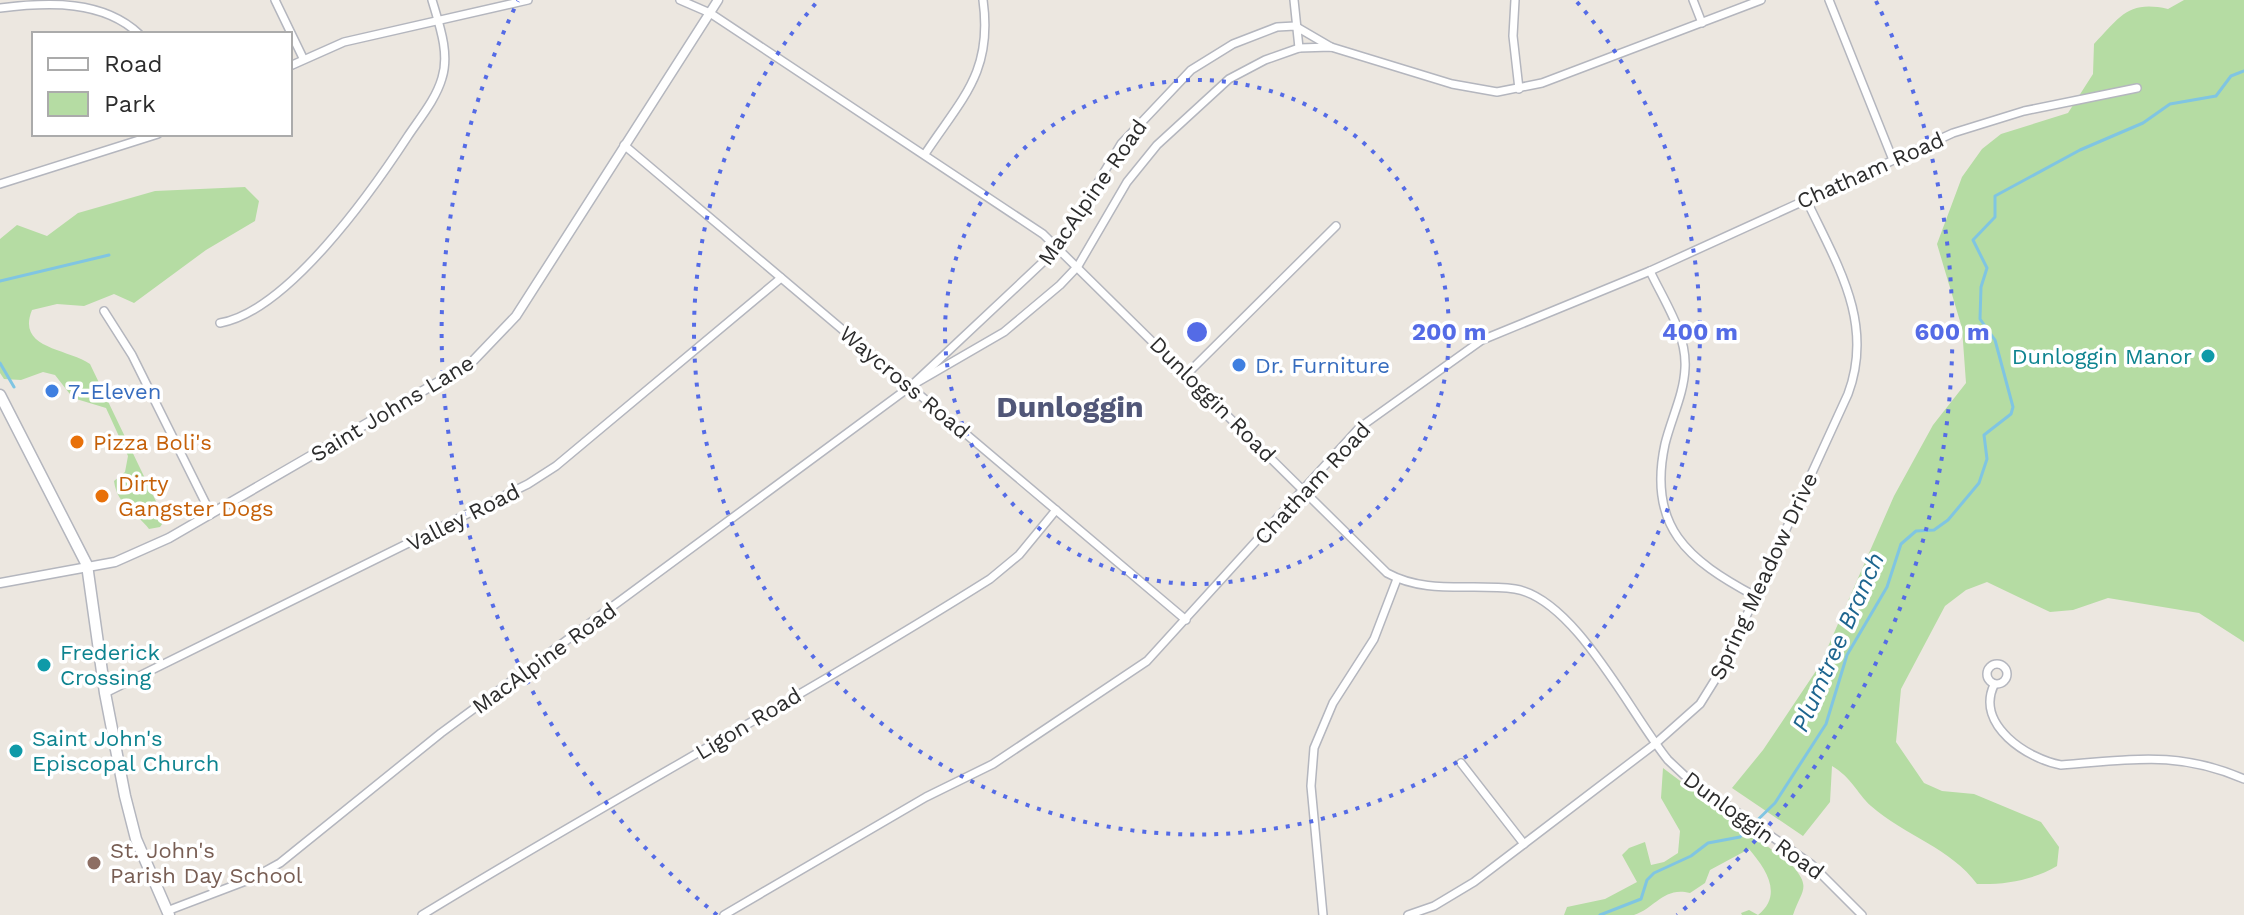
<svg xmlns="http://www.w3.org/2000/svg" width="2244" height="915" font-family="'Work Sans',sans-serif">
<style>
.green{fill:#b5dca3}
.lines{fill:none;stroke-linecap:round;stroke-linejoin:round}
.stream{stroke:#80c5e2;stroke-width:3}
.minor-casing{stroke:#b4b6be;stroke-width:10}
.tertiary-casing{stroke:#b4b6be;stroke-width:11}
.secondary-casing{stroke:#b4b6be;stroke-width:13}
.minor{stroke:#fff;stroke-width:7}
.tertiary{stroke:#fff;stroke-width:8}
.secondary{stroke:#fff;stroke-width:10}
.ring{fill:none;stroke:#546be6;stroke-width:4;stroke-dasharray:4 8}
.culture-dot{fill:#0f9aa8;stroke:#fff;stroke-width:3}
.shop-dot{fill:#3f7fe0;stroke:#fff;stroke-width:3}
.food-dot{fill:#e8710a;stroke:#fff;stroke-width:3}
.education-dot{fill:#8d6e63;stroke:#fff;stroke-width:3}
.labels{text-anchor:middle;stroke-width:7;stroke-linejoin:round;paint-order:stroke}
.street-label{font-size:22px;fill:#2c2c2c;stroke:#fff}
.culture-label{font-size:22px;fill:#0d838f;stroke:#fff;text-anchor:start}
.shop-label{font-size:22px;fill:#366cbe;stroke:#fff;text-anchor:start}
.food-label{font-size:22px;fill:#c56008;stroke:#fff;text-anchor:start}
.education-label{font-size:22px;fill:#785e54;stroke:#fff;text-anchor:start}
.water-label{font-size:24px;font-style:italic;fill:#1d658f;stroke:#fff}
.district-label{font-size:30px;font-weight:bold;fill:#515778;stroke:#fff}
.centre{fill:#546be6;stroke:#fff;stroke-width:4}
.ring-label{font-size:24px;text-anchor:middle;font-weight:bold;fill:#546be6;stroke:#fff;stroke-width:7;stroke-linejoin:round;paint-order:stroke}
</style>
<rect width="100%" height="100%" fill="#ece7e0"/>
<g class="green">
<path d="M 2184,0 L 2244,0 L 2244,642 L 2199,613 L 2108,598 L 2073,610 L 2050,612 L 1987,582 L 1966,590 L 1945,606 L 1901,689 L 1896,742 L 1924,783 L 1942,791 L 1974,794 L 2041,822 L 2059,847 L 2057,866 C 2034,880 2004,885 1977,884 C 1952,849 1904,835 1871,806 C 1856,792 1852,778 1832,766 L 1830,802 L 1803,836 L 1732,788 L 1763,750 L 1820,665 L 1894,496 L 1933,425 L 1966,383 L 1962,328 L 1937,244 L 1962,177 L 1982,149 L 2001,134 L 2068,113 L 2093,74 L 2094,44 C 2120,17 2128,0 2168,9 Z"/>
<path d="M 245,187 L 259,201 L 255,221 L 206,250 L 134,303 L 114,294 L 84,306 L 57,304 L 32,310 C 16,349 67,348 90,364 L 165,520 L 160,527 L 149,529 C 135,511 117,505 114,481 L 125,472 L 128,456 L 106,408 L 73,398 L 55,375 L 43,372 L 21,380 L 4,379 L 0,373 L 0,239 L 17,225 L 47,236 L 78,213 L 155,191 Z"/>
<path d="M 1663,768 L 1791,864 C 1812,888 1802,889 1793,915 L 1742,915 L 1741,913 L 1749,910 L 1758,915 C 1784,894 1765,868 1749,849 L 1710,870 L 1705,883 L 1690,893 C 1664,886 1655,908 1634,915 C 1614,915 1585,915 1564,915 L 1567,907 L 1605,899 L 1637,882 L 1622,855 L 1629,848 L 1645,842 L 1651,865 L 1664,862 L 1678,853 L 1680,831 L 1661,798 Z"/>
</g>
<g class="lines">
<g class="stream">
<polyline points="0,281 109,255"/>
<polyline points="0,363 14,387"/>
<polyline points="1600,915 1641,899 1647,880 1654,873 1691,856 1708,843 1740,837 1775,803 1826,724 1847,655 1887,587 1901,544 1916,531 1934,530 1948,520 1979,483 1987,459 1984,435 2011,414 2013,407 1995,340 1980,319 1981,287 1987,268 1973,240 1995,217 1995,196 2080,150 2143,123 2170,104 2216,96 2231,76 2244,71"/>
</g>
<defs>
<g id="minor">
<polyline points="275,0 303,58"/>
<path d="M 680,0 L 710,13 L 1043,234 L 1387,573 C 1427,595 1472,583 1515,589 C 1575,599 1630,713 1668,760 L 1684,775 L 1811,864 L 1862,915"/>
<polyline points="1294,0 1299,48"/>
<polyline points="1515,0 1513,36 1519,89"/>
<polyline points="1693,0 1702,23"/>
<polyline points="1829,0 1893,160"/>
<path d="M 0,8 C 49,2 103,0 139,34"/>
<polyline points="290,66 344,42 528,0"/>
<polyline points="624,145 1186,620"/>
<path d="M 925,154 C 962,98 993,72 983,0"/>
<polyline points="0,184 158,134"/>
<path d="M 1650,271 C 1664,301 1687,334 1685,368 C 1684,394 1671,419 1665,444 C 1647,527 1688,560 1755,596"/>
<polyline points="104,311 132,355 211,514"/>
<path d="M 220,323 C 288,311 372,191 408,136 C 420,118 436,99 442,78 C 450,53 439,24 432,0"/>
<polyline points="1187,374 1336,226"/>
<polyline points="916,383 1004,332 1060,285 1078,266 1127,182 1157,145 1229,79 1265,60 1299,48 1331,47 1452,84 1497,92 1542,83 1761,0"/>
<circle cx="1997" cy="674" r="10"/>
<path d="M 1994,685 C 1975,725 2028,759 2061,765 C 2131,760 2177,750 2244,779"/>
<polyline points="105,693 528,484 556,466 781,278"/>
<polyline points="1461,763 1524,844"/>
<polyline points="167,911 251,879 280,863 441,733 911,386 1059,247 1121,144 1191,70 1233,44 1277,27 1295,26 1331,47"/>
<path d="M 422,915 C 610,800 804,696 990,579 L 1019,555 L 1056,510"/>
<polyline points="724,915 926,797 993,764 1147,661 1359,428 1482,340 1650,271 1953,133 2024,111 2137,88"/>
<polyline points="1323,915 1311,786 1314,748 1333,703 1374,639 1397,579"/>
<path d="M 1408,915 L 1434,906 L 1474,882 L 1655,744 L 1700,704 L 1723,667 L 1848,394 C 1875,322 1836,263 1806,199"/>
</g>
<polyline id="tertiary" points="0,583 115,562 169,538 471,363 516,316 718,0"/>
<polyline id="secondary" points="0,395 87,565 105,693 125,796 136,839 169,915"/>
</defs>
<use href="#minor" class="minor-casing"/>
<use href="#tertiary" class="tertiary-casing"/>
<use href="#secondary" class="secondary-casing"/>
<use href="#minor" class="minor"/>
<use href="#tertiary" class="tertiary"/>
<use href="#secondary" class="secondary"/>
</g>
<g class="ring">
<circle cx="1197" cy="332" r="252"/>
<path d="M1577 2A503 503 0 1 1 817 2"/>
<path d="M717 915A755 755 0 0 1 518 1M1876 1A755 755 0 0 1 1677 915"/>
</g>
<g class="culture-dot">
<circle cx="2208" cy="356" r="8"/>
<circle cx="44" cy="665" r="8"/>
<circle cx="16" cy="751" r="8"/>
</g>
<g class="shop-dot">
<circle cx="1239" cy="365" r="8"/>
<circle cx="52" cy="391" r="8"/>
</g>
<g class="food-dot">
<circle cx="77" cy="442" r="8"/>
<circle cx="102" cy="496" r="8"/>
</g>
<circle class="education-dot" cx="94" cy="863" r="8"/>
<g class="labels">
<g class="street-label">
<text transform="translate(1870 170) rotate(-24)" y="8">Chatham Road</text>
<text transform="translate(1092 192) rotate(-55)" y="8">MacAlpine Road</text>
<text transform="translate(905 382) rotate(40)" y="8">Waycross Road</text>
<text transform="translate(1213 399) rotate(45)" y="8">Dunloggin Road</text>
<text transform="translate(392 408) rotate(-31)" y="8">Saint Johns Lane</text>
<text transform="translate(1312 483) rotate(-47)" y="8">Chatham Road</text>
<text transform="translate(463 517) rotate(-27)" y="8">Valley Road</text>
<text transform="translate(1763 576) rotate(-65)" y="8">Spring Meadow Drive</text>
<text transform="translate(544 658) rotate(-36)" y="8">MacAlpine Road</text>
<text transform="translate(748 723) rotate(-31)" y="8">Ligon Road</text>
<text transform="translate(1754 825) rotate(36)" y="8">Dunloggin Road</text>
</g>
<g class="culture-label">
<text x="2192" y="364" text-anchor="end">Dunloggin Manor</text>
<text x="60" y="660">Frederick<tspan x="60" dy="25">Crossing</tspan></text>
<text x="32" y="746">Saint John's<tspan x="32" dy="25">Episcopal Church</tspan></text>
</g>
<g class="shop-label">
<text x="1255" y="373">Dr. Furniture</text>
<text x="68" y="399">7-Eleven</text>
</g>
<g class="food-label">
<text x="93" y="450">Pizza Boli's</text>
<text x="118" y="491">Dirty<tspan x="118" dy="25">Gangster Dogs</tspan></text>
</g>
<g class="education-label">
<text x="110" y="858">St. John's<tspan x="110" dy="25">Parish Day School</tspan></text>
</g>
<g class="water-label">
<text transform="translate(1838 642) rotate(-66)" y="8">Plumtree Branch</text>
</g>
<g class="district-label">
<text x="1070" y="417">Dunloggin</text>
</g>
</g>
<circle cx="1197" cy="332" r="12" class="centre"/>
<g class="ring-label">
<text x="1449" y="340">200 m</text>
<text x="1700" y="340">400 m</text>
<text x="1952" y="340">600 m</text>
</g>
<rect x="32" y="32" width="260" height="104" fill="#ffffff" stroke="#ababab" stroke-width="2"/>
<rect x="48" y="58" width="40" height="12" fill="#ffffff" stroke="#ababab" stroke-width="2"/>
<text x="104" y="72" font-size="24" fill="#2c2c2c">Road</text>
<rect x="48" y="92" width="40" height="24" fill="#b5dca3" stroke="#ababab" stroke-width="2"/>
<text x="104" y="112" font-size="24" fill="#2c2c2c">Park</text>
</svg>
